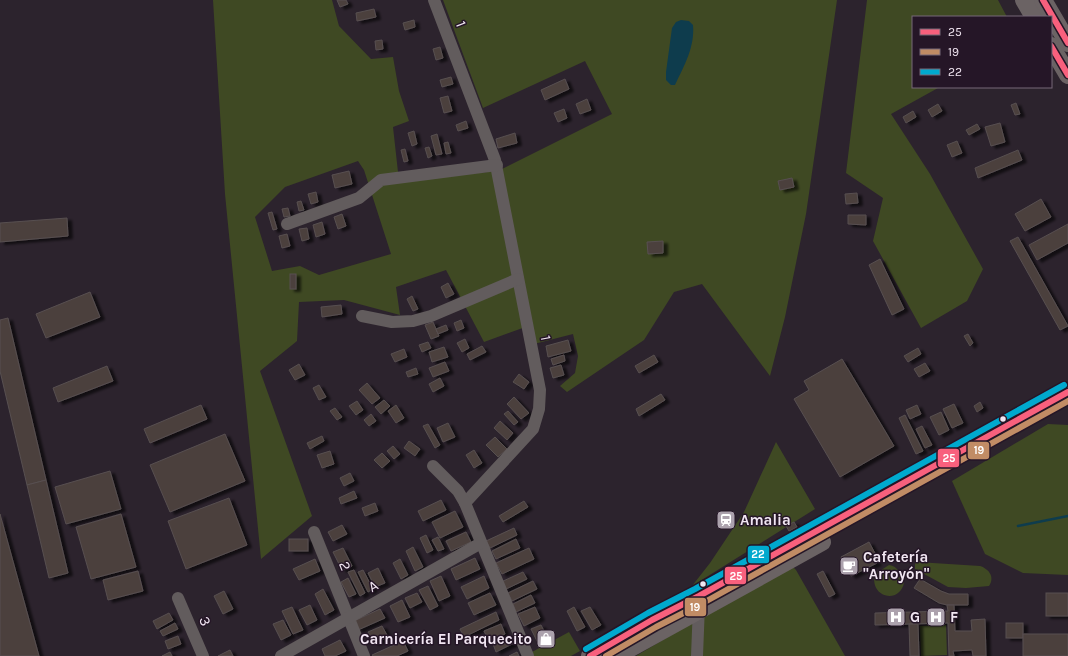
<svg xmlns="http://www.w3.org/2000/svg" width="1068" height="656" font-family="Karla,sans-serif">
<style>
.green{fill:#3f4923;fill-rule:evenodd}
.water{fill:#0e3c4d}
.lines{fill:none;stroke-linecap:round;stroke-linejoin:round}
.stream{stroke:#0e3c4d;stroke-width:2.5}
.building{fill:#4c403e;stroke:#574f50;filter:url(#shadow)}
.minor{stroke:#625c5d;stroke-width:12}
.highway{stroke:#6b6364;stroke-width:18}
.bus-1-casing{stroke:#251627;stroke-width:9}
.bus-2-casing{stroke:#251627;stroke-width:9}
.bus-3-casing{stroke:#251627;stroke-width:9}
.bus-1{stroke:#f8607d;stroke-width:6}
.bus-2{stroke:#c18c65;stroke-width:6}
.bus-3{stroke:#00a9ce;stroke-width:6}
.bus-dot{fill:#f1e6f2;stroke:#251627;stroke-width:1.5}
.labels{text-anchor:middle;stroke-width:3;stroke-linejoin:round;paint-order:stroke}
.street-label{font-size:15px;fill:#f1e6f2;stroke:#251627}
.poi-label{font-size:15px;font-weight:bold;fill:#f1e6f2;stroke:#251627;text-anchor:start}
.line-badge{stroke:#251627;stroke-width:1.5}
.badge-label{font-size:11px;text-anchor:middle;font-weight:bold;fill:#fff}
</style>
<defs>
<filter id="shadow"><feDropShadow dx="4.5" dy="2.5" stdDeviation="1" flood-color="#0009"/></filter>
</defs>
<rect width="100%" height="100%" fill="#2c232d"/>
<g class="green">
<path d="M 213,0 L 332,0 L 339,26 L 371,59 L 393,57 L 399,91 L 409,121 L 393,127 L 399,181 L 498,171 L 612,114 L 585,61 L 483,108 L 443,0 L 837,0 L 806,214 L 785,317 L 770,376 L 702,284 L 674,292 L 644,340 L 567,392 L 560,386 L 575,373 L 578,356 L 573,334 L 534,344 L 531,325 L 484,342 L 446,270 L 396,287 L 400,315 L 344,300 L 299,302 L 297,341 L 260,371 L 312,516 L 261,559 L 225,194 ZM 358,161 L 364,170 L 391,254 L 319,275 L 300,266 L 272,271 L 255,217 L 285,187 Z"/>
<polygon points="867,0 998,0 1007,17 913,17 913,87 938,88 891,114 930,174 983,269 967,301 921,328 873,241 883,198 846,173"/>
<polygon points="1048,424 1068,425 1068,575 1023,573 985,554 952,481"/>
<polygon points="776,442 815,509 692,586 710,563 744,512"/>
<polygon points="788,562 796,570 845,656 636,656 698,619"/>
<path d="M 917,562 L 980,566 C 989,569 995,577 989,586 L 966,588 L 948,587 L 915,569 L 915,563 Z"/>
<path d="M 889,565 C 898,566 901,575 904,583 C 899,605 869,597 875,574 Z"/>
<polygon points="946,625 947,655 921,656 920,626"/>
<polygon points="569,632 580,651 571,656 533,656 532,652"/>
</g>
<path class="water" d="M 681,20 L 689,21 L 693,25 C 695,47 684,66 675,85 L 671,85 L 666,80 L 666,72 L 672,28 L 676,22 Z"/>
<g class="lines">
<polyline class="stream" points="1018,526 1068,516"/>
</g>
<g class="building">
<polygon points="337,0 346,0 348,4 340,7"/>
<polygon points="374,9 376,17 357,21 356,13"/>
<polygon points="414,20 415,27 405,30 403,23"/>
<polygon points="382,40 383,49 376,50 375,41"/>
<polygon points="440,47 443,58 436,60 433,49"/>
<polygon points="451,77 453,84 442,87 440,80"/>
<polygon points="565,79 569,89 545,100 541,90"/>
<polygon points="448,96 452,111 444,113 440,98"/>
<polygon points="587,99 591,110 580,114 576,104"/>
<polygon points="1016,103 1020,114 1015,115 1011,105"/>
<polygon points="938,104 942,111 932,117 928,110"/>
<polygon points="564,109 567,118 558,122 554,113"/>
<polygon points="913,111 916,117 906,123 903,117"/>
<polygon points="466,121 468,128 458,131 456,125"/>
<polygon points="1000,123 1005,142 991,146 985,127"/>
<polygon points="977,124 980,129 969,135 966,130"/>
<polygon points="414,131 417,144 412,146 408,133"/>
<polygon points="515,133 517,143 498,148 496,139"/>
<polygon points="437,134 442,154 436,155 431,136"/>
<polygon points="957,141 962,153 952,157 947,145"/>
<polygon points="448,142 451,153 446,154 444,143"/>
<polygon points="429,147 432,156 428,158 425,148"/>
<polygon points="405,149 408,161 404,162 401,150"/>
<polygon points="1018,150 1022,160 978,178 975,168"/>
<polygon points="349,171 352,184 335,188 332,175"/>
<polygon points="792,178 794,187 780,190 778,181"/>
<polygon points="316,192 318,202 311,204 308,194"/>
<polygon points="857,193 858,203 846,204 845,194"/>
<polygon points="1041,199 1051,217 1025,231 1015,214"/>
<polygon points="301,201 304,210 299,211 297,202"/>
<polygon points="288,208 290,216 284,217 282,209"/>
<polygon points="272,212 277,229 273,230 268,213"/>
<polygon points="342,214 346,226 338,229 334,217"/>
<polygon points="848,215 866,215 866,225 848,224"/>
<polygon points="67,218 68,236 0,242 0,223"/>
<polygon points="322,222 325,234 316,237 313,225"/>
<polygon points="1068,224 1068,243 1037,260 1029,245"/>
<polygon points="307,228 309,239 302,241 299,229"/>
<polygon points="287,234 290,246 282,248 279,236"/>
<polygon points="1018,237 1068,326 1060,330 1010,241"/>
<polygon points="663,241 663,253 648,254 647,242"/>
<polygon points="880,259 904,309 892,315 869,265"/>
<rect x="290" y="274" width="6" height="15"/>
<polygon points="448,283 454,294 446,298 441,287"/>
<polygon points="90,292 100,317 46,338 36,314"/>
<polygon points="412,296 418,309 413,311 407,299"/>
<polygon points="341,305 342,314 322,317 321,307"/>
<polygon points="8,318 46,480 27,485 0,371 0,320"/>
<polygon points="461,320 464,328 457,331 454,323"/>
<polygon points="433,322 439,336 431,339 425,325"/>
<polygon points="446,325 448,330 438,334 436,329"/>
<polygon points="968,334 973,343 970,346 964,336"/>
<polygon points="465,339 469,348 462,352 457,343"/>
<polygon points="568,340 571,351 548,357 546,346"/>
<polygon points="428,342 431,348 422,352 419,345"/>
<polygon points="482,346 486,352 470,360 467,354"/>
<polygon points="444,347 448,357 432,362 429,352"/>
<polygon points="918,348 921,354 908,362 904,356"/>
<polygon points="404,349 407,357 395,362 391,354"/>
<polygon points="564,355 565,361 553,365 551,359"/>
<polygon points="654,355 658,362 639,373 635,366"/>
<polygon points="842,359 894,446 840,477 794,399 809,390 804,381"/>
<polygon points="445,362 449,371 433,377 429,368"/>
<polygon points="925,363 930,371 919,377 914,369"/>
<polygon points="299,364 305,375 295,380 289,370"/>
<polygon points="561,365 564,375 553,378 550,368"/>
<polygon points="107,366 113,381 58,402 53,388"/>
<polygon points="416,368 418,374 408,377 406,372"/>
<polygon points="519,374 529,382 524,389 513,382"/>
<polygon points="440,378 444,386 433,392 429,384"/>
<polygon points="367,383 380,398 372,404 359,390"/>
<polygon points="319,385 326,397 319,400 313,388"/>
<polygon points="661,394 665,400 639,416 636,409"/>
<polygon points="514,397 529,413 521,419 507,404"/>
<polygon points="384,400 390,406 381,414 375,407"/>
<polygon points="357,401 363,410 356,415 349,406"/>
<polygon points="980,402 983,408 977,412 974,406"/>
<polygon points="954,404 963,423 952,428 943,409"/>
<polygon points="201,405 207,419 150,443 144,429"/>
<polygon points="396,405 404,418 396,423 388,411"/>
<polygon points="917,405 921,414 910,419 906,410"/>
<polygon points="335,408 342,417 337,420 330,411"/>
<polygon points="508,411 518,422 514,425 504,414"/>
<polygon points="941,412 949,430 939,435 930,417"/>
<polygon points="371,414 376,421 369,426 364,420"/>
<polygon points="905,415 923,451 916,454 899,418"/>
<polygon points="500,421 513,433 507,440 494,428"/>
<polygon points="448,423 455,437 443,442 437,428"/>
<polygon points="428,424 440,445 435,448 423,426"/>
<polygon points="922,426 932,445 925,448 916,429"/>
<polygon points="225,434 245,481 170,512 150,465"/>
<polygon points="322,436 324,441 310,449 307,443"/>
<polygon points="495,437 507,449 498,457 486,445"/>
<polygon points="409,441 420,449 415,456 404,448"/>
<polygon points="393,446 400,454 394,459 387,451"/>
<polygon points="474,450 482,463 474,468 466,455"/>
<polygon points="330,451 334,464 322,468 317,455"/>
<polygon points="382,453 390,461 382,468 374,460"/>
<polygon points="110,471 121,509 66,524 55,487"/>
<polygon points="350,473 354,481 344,486 340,478"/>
<polygon points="46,480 68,573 49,578 27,485"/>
<polygon points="354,491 357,498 341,504 339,498"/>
<polygon points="229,498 247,545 186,569 168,521"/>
<polygon points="441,500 446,510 423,521 418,511"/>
<polygon points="524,501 528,507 503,522 499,516"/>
<polygon points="375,503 378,511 365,516 362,508"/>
<polygon points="455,511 463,527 440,538 432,522"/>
<polygon points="0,514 39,656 0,656"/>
<polygon points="121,514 136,567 91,579 76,527"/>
<polygon points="794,522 797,527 789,531 786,526"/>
<polygon points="342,525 347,534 333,541 328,532"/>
<polygon points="514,528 517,535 490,548 486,541"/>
<polygon points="466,532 471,542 451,551 446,541"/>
<polygon points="426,535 433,550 427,553 420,538"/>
<polygon points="438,537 444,549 438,551 432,540"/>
<rect x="289" y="539" width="19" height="12"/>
<polygon points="516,539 520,548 496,559 492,551"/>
<polygon points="869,542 877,557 874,559 877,563 851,576 841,557"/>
<polygon points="413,547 423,567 415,571 406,551"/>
<polygon points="343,548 352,566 342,570 333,552"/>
<polygon points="529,548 534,559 502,574 496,563"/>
<polygon points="475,558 480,569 456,580 451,569"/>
<polygon points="315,559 320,571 299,580 293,569"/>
<polygon points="400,559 408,575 401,579 393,563"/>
<polygon points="378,568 385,583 375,587 368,573"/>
<polygon points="354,570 365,593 360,596 348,572"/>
<polygon points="363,570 373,589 368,592 358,572"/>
<polygon points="138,571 143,591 108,600 103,580"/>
<polygon points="823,571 835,594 829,597 817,574"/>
<polygon points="523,572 527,579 504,590 501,582"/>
<polygon points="441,576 450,596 439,601 430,581"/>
<polygon points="484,576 489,588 467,599 461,587"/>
<polygon points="348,578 356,594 349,597 341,582"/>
<polygon points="920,579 941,591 949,594 968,594 968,605 947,605 939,603 914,588"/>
<polygon points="533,581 537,589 512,601 508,593"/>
<polygon points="428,586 438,606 430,610 419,590"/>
<polygon points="323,589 334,610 325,615 315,594"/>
<polygon points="224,591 233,609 223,614 214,596"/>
<polygon points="417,593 422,602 410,608 405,598"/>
<polygon points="490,593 496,605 474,615 468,603"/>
<rect x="1046" y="593" width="22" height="23"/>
<polygon points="531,595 535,603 516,612 513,604"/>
<polygon points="402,600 410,617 398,622 390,606"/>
<polygon points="310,605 317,620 307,625 299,610"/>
<polygon points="947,605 954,605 955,631 972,631 971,620 985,619 986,656 973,656 972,650 953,651 954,656 949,656 948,623 875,625 875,613 948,611"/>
<polygon points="292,607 303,630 293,634 282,611"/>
<polygon points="535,607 540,618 524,626 518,614"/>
<polygon points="574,607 585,627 577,631 567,611"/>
<polygon points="590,607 601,625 592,630 581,611"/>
<polygon points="380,609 385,618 358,630 354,621"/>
<polygon points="496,612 499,620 464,637 460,629"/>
<polygon points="169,613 173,620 157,629 153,621"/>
<polygon points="283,620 291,635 281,640 273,624"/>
<polygon points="175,623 178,629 163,636 160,631"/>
<rect x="1006" y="623" width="17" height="15"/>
<polygon points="501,624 505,634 489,641 484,631"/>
<polygon points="909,624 918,624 919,656 910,656"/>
<polygon points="541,625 549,641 539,645 531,629"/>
<polygon points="382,626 388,637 374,643 368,632"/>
<rect x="1023" y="634" width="45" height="22"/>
<polygon points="178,636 181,644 168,649 165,641"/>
<polygon points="510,636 514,643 496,652 493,644"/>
<polygon points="340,640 346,651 335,656 325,656 322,649"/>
<polygon points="403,641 408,651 397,656 373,656 372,655"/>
<polygon points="230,650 233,656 218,656"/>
<polygon points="170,652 172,656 162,656"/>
<polygon points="517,652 519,656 509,656"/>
</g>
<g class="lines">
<g class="minor">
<polyline points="434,0 495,160 540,390 539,409 533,429 465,503"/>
<polyline points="287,224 359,198 381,180 497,165"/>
<polyline points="362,316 392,322 413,321 431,316 518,279"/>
<polyline points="433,466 458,491 465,503 528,656"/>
<polyline points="314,532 364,656"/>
<polyline points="178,598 203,656"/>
<polyline points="281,656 481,543"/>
<polyline points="697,656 699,605"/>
</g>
<g class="highway">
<polyline points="1024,0 1034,17"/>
<polyline points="1043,0 1068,43"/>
<polyline points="1051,46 1068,75"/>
<polyline points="590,656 652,620 699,596 1068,392"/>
<polyline points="616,656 822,542"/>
</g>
<defs>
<g id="bus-1">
<polyline points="1043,0 1068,43"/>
<polyline points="1051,46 1068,75"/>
<polyline points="590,656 652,620 699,596 1068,392"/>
</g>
<polyline id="bus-2" points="606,656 656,627 703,603 1068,401"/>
<polyline id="bus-3" points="586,649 648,613 695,589 1064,385"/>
</defs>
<use href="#bus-1" class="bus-1-casing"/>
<use href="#bus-2" class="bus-2-casing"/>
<use href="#bus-3" class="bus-3-casing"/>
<use href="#bus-1" class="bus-1"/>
<use href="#bus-2" class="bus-2"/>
<use href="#bus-3" class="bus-3"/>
</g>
<defs>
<symbol id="station-square" viewBox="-11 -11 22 22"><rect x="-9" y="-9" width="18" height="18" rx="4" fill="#aca2ad" stroke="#251627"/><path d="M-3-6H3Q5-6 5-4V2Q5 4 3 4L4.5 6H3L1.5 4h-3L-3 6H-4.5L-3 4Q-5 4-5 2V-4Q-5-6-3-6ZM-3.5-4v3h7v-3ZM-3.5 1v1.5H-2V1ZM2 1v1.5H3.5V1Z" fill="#fff"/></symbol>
<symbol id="cafe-square" viewBox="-11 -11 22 22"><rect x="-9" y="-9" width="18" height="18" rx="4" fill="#aca2ad" stroke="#251627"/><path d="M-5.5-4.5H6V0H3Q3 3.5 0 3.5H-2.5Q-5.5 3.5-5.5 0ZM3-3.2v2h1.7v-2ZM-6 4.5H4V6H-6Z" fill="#fff"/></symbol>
<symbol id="hospital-square" viewBox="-11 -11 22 22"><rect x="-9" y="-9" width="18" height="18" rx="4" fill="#aca2ad" stroke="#251627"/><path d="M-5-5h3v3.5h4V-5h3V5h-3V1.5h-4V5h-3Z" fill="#fff"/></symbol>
<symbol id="shop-square" viewBox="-11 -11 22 22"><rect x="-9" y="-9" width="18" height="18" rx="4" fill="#aca2ad" stroke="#251627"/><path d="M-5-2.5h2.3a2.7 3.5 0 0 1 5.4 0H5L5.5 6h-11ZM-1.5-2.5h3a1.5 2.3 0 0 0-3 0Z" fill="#fff"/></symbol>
</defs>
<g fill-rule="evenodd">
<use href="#station-square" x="715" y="509" width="22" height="22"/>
<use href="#cafe-square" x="838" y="555" width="22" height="22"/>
<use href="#hospital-square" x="885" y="606" width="22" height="22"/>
<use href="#hospital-square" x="925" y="606" width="22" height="22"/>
<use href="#shop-square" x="535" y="628" width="22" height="22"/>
</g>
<g class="bus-dot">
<circle cx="1003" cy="419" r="3.5"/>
<circle cx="703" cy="584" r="3.5"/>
</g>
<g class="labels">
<g class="street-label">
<text transform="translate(461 24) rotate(69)" y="5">1</text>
<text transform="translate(546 338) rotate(79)" y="5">1</text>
<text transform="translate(345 566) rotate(68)" y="5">2</text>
<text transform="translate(373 586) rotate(-29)" y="5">A</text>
<text transform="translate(205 621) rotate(67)" y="5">3</text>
</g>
<g class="poi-label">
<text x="740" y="525">Amalia</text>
<text x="863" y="562">Cafetería<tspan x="863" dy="17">"Arroyón"</tspan></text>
<text x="910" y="622">G</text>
<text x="950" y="622">F</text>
<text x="532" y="644" text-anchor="end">Carnicería El Parquecito</text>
</g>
</g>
<g class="line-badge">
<rect x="967" y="441" width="23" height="19" rx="4" fill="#c18c65"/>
<rect x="937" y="448" width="23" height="20" rx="4" fill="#f8607d"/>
<rect x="747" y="545" width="23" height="19" rx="4" fill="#00a9ce"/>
<rect x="724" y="566" width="23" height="19" rx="4" fill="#f8607d"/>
<rect x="684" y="597" width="23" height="20" rx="4" fill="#c18c65"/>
</g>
<g class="badge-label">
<text x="979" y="454">19</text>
<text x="949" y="462">25</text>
<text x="758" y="558">22</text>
<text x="736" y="580">25</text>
<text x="695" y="611">19</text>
</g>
<rect x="912" y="16" width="140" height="72" fill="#251627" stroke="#776978"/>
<rect x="920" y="29" width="20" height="6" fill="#f8607d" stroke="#776978"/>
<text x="948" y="36" font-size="12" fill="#f1e6f2">25</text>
<rect x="920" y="49" width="20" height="6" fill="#c18c65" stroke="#776978"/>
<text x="948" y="56" font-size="12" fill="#f1e6f2">19</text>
<rect x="920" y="69" width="20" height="6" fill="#00a9ce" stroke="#776978"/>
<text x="948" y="76" font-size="12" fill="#f1e6f2">22</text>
</svg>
